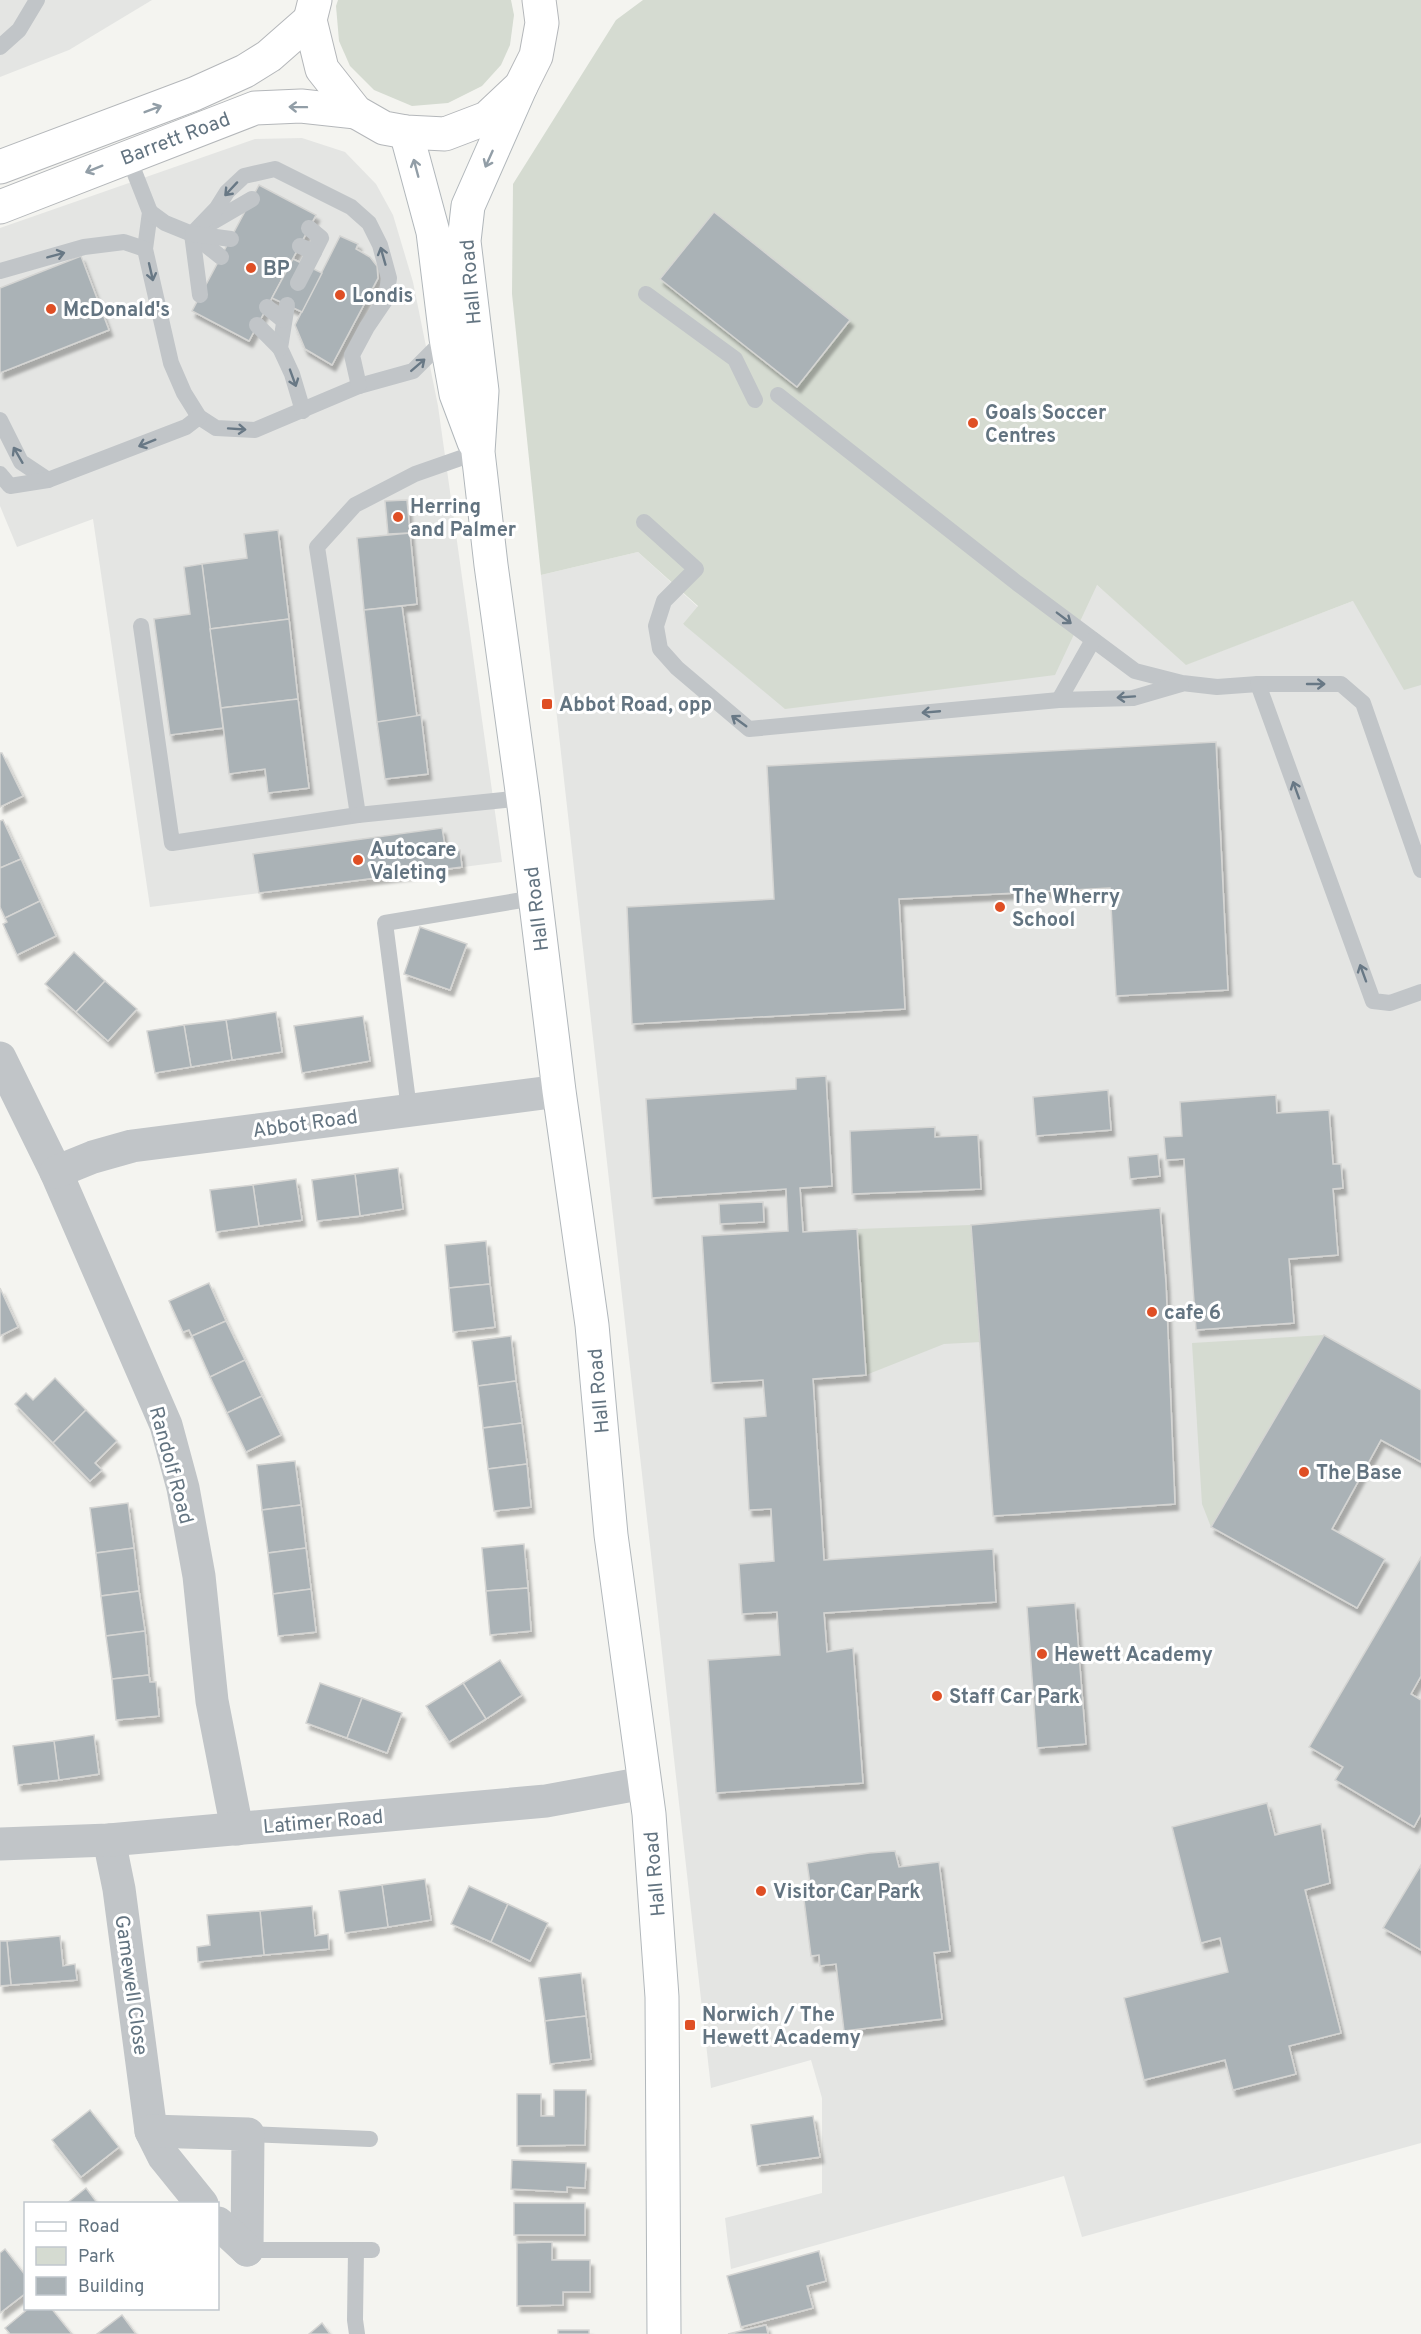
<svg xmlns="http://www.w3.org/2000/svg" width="1421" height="2334" font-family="Overpass,sans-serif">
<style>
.built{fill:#e4e5e3}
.green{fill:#d5dbd1}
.building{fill:#aab2b6;stroke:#d5d5d3;stroke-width:1.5;filter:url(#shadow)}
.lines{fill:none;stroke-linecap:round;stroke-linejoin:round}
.secondary-casing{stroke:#b1b7bb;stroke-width:35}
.highway-casing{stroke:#b4b7ba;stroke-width:35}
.lane{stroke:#c1c5c8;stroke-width:16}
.street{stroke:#c1c5c8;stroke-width:33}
.secondary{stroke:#fff;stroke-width:33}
.highway{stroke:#fff;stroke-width:33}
.oneway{stroke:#929ea7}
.oneway2{stroke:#687885}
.poi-dot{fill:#df4f25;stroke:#fff;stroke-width:2}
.labels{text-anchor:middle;stroke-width:6;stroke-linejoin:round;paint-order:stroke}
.street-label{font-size:20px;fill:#637481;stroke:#fff}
.poi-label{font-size:20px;font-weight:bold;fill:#637481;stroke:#fff;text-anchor:start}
</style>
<defs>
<filter id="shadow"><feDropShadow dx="3.5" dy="6" stdDeviation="1.5" flood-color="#0004"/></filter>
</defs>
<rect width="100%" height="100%" fill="#f4f4f0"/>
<g class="built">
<polygon points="0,0 152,0 69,50 0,77"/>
<polygon points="302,138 345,152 376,184 393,215 413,282 438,406 502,862 150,907 93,519 17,547 0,506 0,228 255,139"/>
<polygon points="638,552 698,607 683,625 1097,585 1187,664 1353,601 1421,609 1421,2143 1082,2237 1064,2176 731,2269 725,2218 822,2193 822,2098 811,2060 711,2088 541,575"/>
</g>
<g class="green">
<polygon points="338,0 511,0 514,15 510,45 501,65 482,86 448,103 412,106 374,90 350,66 339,41 336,6"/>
<polygon points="643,0 1421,0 1421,685 1404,690 1353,601 1186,665 1097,585 1055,675 785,709 683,624 698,606 638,552 541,575 512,294 513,184 616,20"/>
<polygon points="971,1225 981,1342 944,1344 866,1375 857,1229"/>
<polygon points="1324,1335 1211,1527 1202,1504 1192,1343"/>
</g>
<g class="building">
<polygon points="259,185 316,215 249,341 192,311"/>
<polygon points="714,212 850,320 797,387 660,279"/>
<polygon points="340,236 358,244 356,249 370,257 377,266 378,278 332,365 305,349 295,325"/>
<polygon points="81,256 109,330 0,373 0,288"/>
<polygon points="293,259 322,273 302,312 272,298"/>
<polygon points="407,500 410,533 388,534 385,501"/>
<polygon points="278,530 289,619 210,629 202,564 247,558 244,534"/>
<polygon points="410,533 417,604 364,610 357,538"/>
<polygon points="202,564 223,728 170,735 154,619 190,614 184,567"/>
<polygon points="402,606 417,717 377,722 364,610"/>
<polygon points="289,619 298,699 221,708 210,629"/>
<polygon points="298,699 309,788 268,793 265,769 229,774 221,708"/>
<polygon points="421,715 428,774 385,779 377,722"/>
<polygon points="1216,742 1228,990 1116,996 1110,888 899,899 905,1009 632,1024 627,907 774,899 767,766"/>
<polygon points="0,753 2,753 23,796 0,807"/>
<polygon points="3,820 21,859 0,868 0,821"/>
<polygon points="442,828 446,852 460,850 462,867 259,893 253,854"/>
<polygon points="21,859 40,901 5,918 0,907 0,868"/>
<polygon points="40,901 56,936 17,955 3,924 7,922 5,918"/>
<polygon points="420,927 467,944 450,990 404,974"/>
<polygon points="74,952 105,981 76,1012 45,984"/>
<polygon points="105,981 137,1009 108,1041 76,1012"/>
<polygon points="276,1012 282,1052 232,1060 226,1020"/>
<polygon points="363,1016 370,1061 302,1073 294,1026"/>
<polygon points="226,1020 232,1060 191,1067 184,1025"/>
<polygon points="184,1025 191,1067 155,1073 147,1031"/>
<polygon points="826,1076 832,1186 800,1188 803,1232 857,1229 866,1375 813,1379 824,1560 993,1549 996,1602 824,1613 827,1652 853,1648 863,1783 716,1793 708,1660 780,1655 777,1612 742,1614 739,1564 774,1561 771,1509 749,1510 744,1418 766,1416 763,1380 711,1383 702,1236 788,1231 786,1189 652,1198 646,1099 796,1089 796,1078"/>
<polygon points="1108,1090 1111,1130 1036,1136 1033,1097"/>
<polygon points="1276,1095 1277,1113 1329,1110 1333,1164 1341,1164 1343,1188 1333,1189 1338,1255 1289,1259 1294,1323 1196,1330 1184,1159 1166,1160 1164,1137 1182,1136 1180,1102"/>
<polygon points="935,1127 935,1137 978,1135 981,1189 852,1194 850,1131"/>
<polygon points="1158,1154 1160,1176 1130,1179 1128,1157"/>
<polygon points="398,1168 403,1209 360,1216 355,1174"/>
<polygon points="355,1174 360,1216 317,1221 312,1180"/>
<polygon points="296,1179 302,1220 259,1226 253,1185"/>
<polygon points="253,1185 259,1226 216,1232 210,1190"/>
<polygon points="763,1202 764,1222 720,1224 719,1204"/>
<polygon points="1160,1208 1166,1283 1175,1504 993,1516 971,1225"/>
<polygon points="486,1241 490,1284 449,1288 445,1245"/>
<polygon points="209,1283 226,1321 192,1336 189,1330 183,1332 169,1301"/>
<polygon points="490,1284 495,1327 453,1332 449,1288"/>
<polygon points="0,1288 18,1327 0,1336"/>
<polygon points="226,1321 245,1360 210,1377 192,1336"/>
<polygon points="1324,1335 1421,1390 1421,1462 1381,1440 1332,1529 1385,1559 1357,1608 1211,1527"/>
<polygon points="511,1336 516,1381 478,1386 472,1341"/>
<polygon points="245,1360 262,1396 227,1413 210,1377"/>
<polygon points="55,1378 86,1410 53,1443 15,1404 26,1393 33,1400"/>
<polygon points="516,1381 522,1423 483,1428 478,1386"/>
<polygon points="262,1396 281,1435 246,1452 227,1413"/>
<polygon points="86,1410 117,1441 95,1463 102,1470 90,1481 53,1443"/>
<polygon points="522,1423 527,1464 488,1469 483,1428"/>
<polygon points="295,1461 301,1505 262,1510 257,1465"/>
<polygon points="527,1464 531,1507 494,1511 488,1469"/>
<polygon points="128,1503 134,1548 96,1553 90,1508"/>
<polygon points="301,1505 306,1548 268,1553 262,1510"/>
<polygon points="524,1544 528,1588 486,1591 482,1548"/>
<polygon points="134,1548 139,1591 101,1596 96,1553"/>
<polygon points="306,1548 311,1589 273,1594 268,1553"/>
<polygon points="1421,1557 1421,1676 1411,1694 1421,1700 1421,1814 1414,1827 1335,1780 1343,1767 1309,1747"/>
<polygon points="528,1588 531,1631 490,1635 486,1591"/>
<polygon points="311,1589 316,1632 278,1636 273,1594"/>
<polygon points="139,1591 145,1631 106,1636 101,1596"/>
<polygon points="1075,1603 1086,1744 1037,1748 1027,1607"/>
<polygon points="145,1631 149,1675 112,1679 106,1636"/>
<polygon points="500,1660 522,1695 486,1719 463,1683"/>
<polygon points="149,1675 150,1682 156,1682 159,1716 116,1720 112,1679"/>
<polygon points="320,1683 362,1698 347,1738 306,1723"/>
<polygon points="463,1683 486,1719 449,1742 426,1706"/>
<polygon points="362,1698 402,1713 387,1753 347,1738"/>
<polygon points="94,1735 99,1774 59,1780 54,1741"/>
<polygon points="54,1741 59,1780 18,1785 13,1746"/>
<polygon points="1267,1803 1275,1835 1321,1824 1330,1883 1305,1890 1341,2033 1289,2046 1296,2074 1233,2090 1225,2060 1144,2080 1124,1998 1228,1972 1220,1938 1201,1943 1172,1827"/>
<polygon points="895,1851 899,1867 939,1862 950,1951 934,1953 942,2019 844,2031 836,1964 820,1966 819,1955 811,1956 803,1892 811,1890 807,1863 869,1853"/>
<polygon points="1421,1865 1421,1950 1383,1928"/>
<polygon points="425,1879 431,1920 388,1927 382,1885"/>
<polygon points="382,1885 388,1927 345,1933 339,1891"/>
<polygon points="469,1886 508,1904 491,1942 451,1924"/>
<polygon points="508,1904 548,1923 530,1961 491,1942"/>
<polygon points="312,1906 315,1936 328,1934 329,1949 264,1955 260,1911"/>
<polygon points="260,1911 264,1955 198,1962 197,1947 210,1945 207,1915"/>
<polygon points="60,1936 63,1966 75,1964 77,1980 11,1985 7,1941"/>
<polygon points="0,1941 7,1941 11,1985 0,1986"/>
<polygon points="581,1973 586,2016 545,2021 539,1978"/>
<polygon points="586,2016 591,2059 550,2064 545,2021"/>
<polygon points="554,2090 586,2090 585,2145 517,2146 517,2094 541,2094 541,2116 554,2116"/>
<polygon points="90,2110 119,2147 81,2177 52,2140"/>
<polygon points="813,2116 820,2157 757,2166 751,2125"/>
<polygon points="512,2160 586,2163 585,2188 567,2187 567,2192 511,2189"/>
<polygon points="86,2188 98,2204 66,2204"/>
<rect x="514" y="2203" width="71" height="32"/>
<polygon points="552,2242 552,2260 590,2260 590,2292 563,2292 563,2305 517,2306 517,2243"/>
<polygon points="5,2249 26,2276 26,2293 0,2313 0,2253"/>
<polygon points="819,2251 826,2281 807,2286 813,2308 741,2327 727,2276"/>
<polygon points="29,2308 51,2308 72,2334 10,2334 5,2328"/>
<polygon points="122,2315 136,2334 97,2334"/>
<polygon points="322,2323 330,2334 309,2334"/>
<polygon points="766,2325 768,2334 728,2334"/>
<rect x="558" y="2330" width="31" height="4"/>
</g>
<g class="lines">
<defs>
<g id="secondary">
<polyline points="521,86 468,206 464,241 482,391 478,452 491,565 523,798 559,1091 592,1325 611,1535 649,1814 662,1997 664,2334"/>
<polyline points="406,132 433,232 446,338 456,394 474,442"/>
</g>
<g id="highway">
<polyline points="315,0 310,20 322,69 356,112 384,128 406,132 445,134 487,118 521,86 536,56 542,23 539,0"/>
<polyline points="0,167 194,94 245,71 269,56 310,20"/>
<polyline points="0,207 255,108 301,106 356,112"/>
</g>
</defs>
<use href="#secondary" class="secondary-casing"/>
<use href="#highway" class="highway-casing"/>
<g class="lane">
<polyline points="0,47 19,30 37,0"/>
<polyline points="128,156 150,212 145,249 171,363 184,393 199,417 216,428 255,430 359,386 413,371 446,338"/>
<polyline points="150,212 165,223 192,234 221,257"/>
<polyline points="209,224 252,199"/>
<polyline points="309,228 321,238 314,252"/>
<polyline points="192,234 217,208 227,192 244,176 275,169 351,207 369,223 380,245 389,278 386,299 367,327 352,355 359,386"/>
<polyline points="192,234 200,295"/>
<polyline points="193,234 231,239"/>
<polyline points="0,271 84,247 124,242 145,249"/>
<polyline points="298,283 314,252 300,246"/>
<polyline points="646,294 735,359 755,400"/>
<polyline points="287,305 280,348 292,374 303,411"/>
<polyline points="267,307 283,320"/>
<polyline points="257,325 280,348"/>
<polyline points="778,395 1017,583 1135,671 1182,683 1217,687 1258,684 1341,684 1363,703 1421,870"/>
<polyline points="0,420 21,462 48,480"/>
<polyline points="0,474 10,486 48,480 186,427 199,417"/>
<polyline points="644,522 696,569 664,601 656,626 660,649 677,668 749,729 1059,700 1133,698 1181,684"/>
<polyline points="141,626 172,843 358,815 317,547 355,505 415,474 478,452"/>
<polyline points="1258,684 1373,1001 1390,1003 1421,992"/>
<polyline points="1059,700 1093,640"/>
<polyline points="358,815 523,798"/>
<polyline points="409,1109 385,923 534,898"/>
<polyline points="248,2134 370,2139"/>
<polyline points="247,2250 372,2250"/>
<polyline points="356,2250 355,2320 357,2334"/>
</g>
<g class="street">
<polyline points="0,1058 56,1172 166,1425 183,1488 199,1576 212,1701 237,1829"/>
<polyline points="56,1172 93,1157 132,1146 559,1091"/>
<polyline points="109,1840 119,1889 151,2131 164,2157 202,2204"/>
<polyline points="0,1844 109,1840 546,1801 644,1783"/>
<polyline points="151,2131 248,2134 247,2250"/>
<polyline points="218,2223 247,2250"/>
</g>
<use href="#secondary" class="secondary"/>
<use href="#highway" class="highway"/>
</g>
<defs><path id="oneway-shaft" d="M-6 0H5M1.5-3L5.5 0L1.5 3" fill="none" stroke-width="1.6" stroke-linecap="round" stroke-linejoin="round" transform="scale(1.5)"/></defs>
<g class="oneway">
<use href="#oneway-shaft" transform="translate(298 107) rotate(-179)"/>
<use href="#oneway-shaft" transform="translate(153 109) rotate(-21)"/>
<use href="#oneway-shaft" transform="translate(489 159) rotate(114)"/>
<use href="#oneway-shaft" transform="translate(416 168) rotate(-105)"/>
<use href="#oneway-shaft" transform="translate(94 169) rotate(158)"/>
</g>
<g class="oneway2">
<use href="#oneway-shaft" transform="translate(231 189) rotate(133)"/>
<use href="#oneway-shaft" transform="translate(56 255) rotate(-15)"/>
<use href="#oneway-shaft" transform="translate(383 256) rotate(-106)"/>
<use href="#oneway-shaft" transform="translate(151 272) rotate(77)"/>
<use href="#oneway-shaft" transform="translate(418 365) rotate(-41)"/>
<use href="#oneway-shaft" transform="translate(293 378) rotate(70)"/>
<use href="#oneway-shaft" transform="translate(237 429) rotate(4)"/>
<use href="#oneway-shaft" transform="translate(147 443) rotate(158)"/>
<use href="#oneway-shaft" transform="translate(18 455) rotate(-120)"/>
<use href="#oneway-shaft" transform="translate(1064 618) rotate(37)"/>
<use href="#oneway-shaft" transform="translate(1316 684)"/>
<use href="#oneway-shaft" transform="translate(1126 697) rotate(176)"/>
<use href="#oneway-shaft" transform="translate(931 712) rotate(175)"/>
<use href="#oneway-shaft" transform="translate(739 721) rotate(-144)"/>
<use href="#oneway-shaft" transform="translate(1296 790) rotate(-110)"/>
<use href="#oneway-shaft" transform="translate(1363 973) rotate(-110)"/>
</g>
<g class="poi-dot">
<circle cx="251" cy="268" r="6"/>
<circle cx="340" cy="295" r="6"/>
<circle cx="51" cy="309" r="6"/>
<circle cx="973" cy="423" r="6"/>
<circle cx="398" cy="517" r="6"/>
<rect x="541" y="698" width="12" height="12" rx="3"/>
<circle cx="358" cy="860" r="6"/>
<circle cx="1000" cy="907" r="6"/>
<circle cx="1152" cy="1312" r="6"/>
<circle cx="1304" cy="1472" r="6"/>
<circle cx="1042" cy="1654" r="6"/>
<circle cx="937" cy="1696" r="6"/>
<circle cx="761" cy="1891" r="6"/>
<rect x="684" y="2019" width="12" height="12" rx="3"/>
</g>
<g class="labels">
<g class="street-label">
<text transform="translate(175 138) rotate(-21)" y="7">Barrett Road</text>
<text transform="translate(470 282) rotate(-95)" y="7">Hall Road</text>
<text transform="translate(536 909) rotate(-97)" y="7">Hall Road</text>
<text transform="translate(305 1123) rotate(-8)" y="7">Abbot Road</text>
<text transform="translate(598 1391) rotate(-95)" y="7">Hall Road</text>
<text transform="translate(172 1465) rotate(75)" y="7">Randolf Road</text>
<text transform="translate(323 1821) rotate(-5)" y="7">Latimer Road</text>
<text transform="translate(654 1874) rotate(-95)" y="7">Hall Road</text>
<text transform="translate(132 1985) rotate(82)" y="7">Gamewell Close</text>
</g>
<g class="poi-label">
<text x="263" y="275">BP</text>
<text x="352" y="302">Londis</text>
<text x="63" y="316">McDonald's</text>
<text x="985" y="419">Goals Soccer<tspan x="985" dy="23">Centres</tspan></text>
<text x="410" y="513">Herring<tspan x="410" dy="23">and Palmer</tspan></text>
<text x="559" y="711">Abbot Road, opp</text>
<text x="370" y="856">Autocare<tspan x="370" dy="23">Valeting</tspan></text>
<text x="1012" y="903">The Wherry<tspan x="1012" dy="23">School</tspan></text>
<text x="1164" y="1319">cafe 6</text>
<text x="1316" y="1479">The Base</text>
<text x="1054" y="1661">Hewett Academy</text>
<text x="949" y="1703">Staff Car Park</text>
<text x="773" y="1898">Visitor Car Park</text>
<text x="702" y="2021">Norwich / The<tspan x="702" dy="23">Hewett Academy</tspan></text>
</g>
</g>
<rect x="24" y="2202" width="195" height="108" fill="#ffffff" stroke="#c1c7cd" stroke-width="1.5"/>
<rect x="36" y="2222" width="30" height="9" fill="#ffffff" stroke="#c1c7cd" stroke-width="1.5"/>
<text x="78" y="2232" font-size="18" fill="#637481">Road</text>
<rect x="36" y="2247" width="30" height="18" fill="#d5dbd1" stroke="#c1c7cd" stroke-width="1.5"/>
<text x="78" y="2262" font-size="18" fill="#637481">Park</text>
<rect x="36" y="2277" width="30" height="18" fill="#aab2b6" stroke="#c1c7cd" stroke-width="1.5"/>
<text x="78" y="2292" font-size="18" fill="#637481">Building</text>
</svg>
